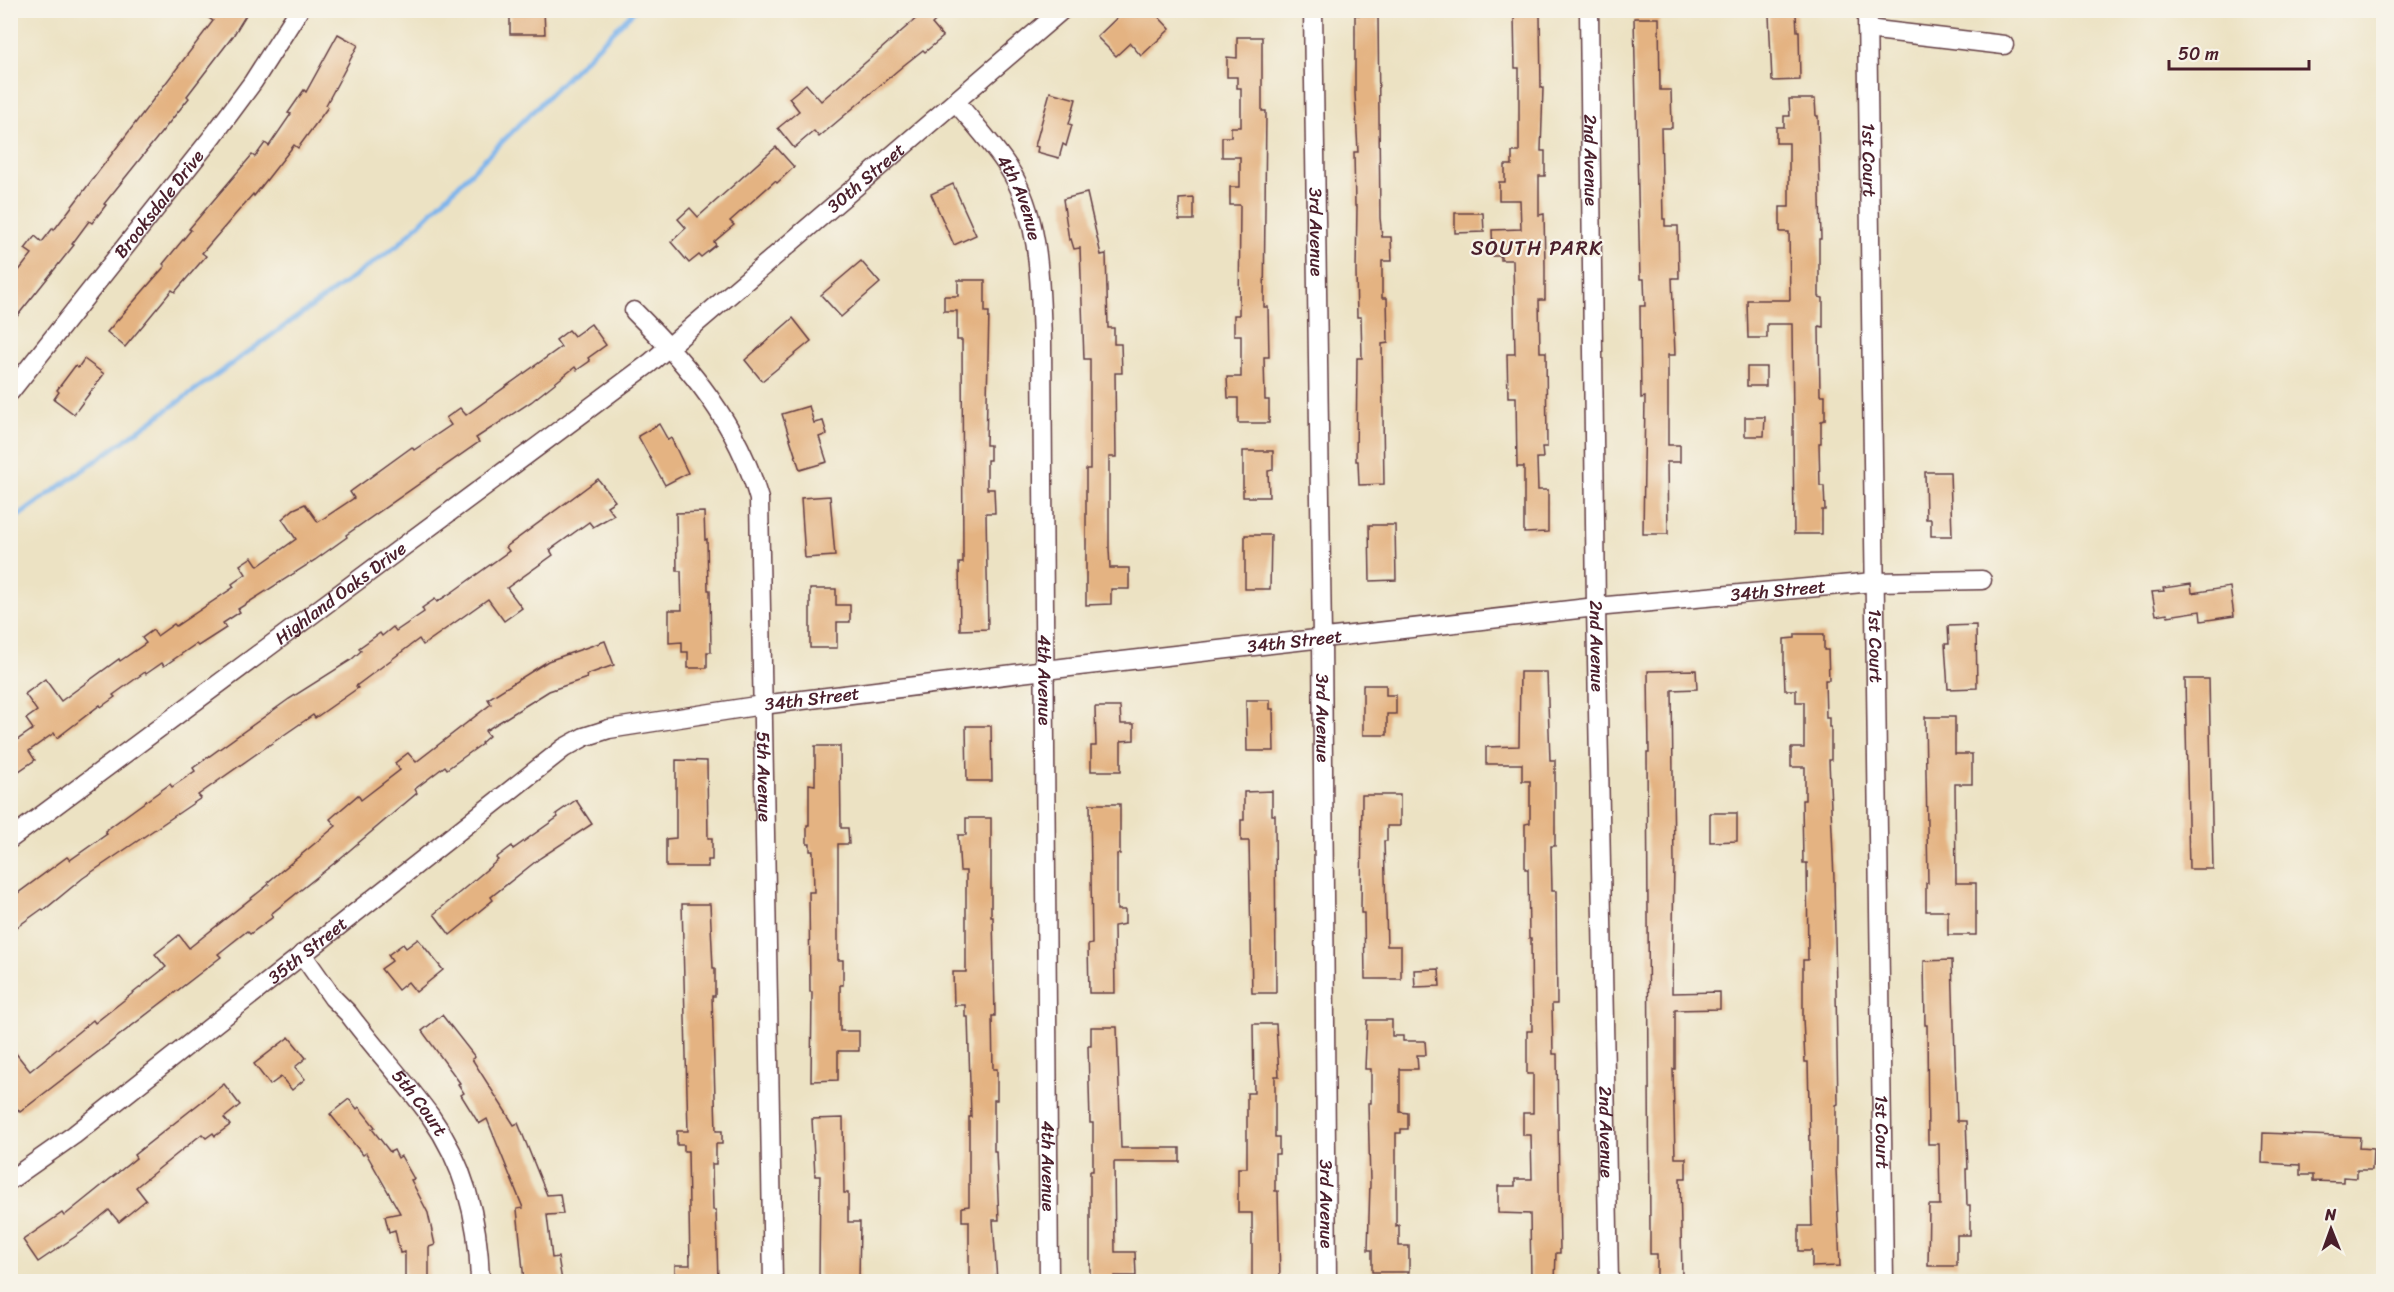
<svg xmlns="http://www.w3.org/2000/svg" width="2394" height="1292" font-family="Sriracha,sans-serif">
<style>
.lines{fill:none;stroke-linecap:round;stroke-linejoin:round}
.stream{stroke:#7cb4ec;stroke-width:5}
.building{fill:#e4b382}
.street-casing{stroke:#623c42;stroke-width:21}
.street{stroke:#fff;stroke-width:18}
.labels{text-anchor:middle;stroke-width:4.5;stroke-linejoin:round;paint-order:stroke}
.street-label{font-size:18px;fill:#4a1f2b;stroke:#f7f3e8}
.neighbourhood-label{font-size:20px;letter-spacing:1.5px;fill:#4a1f2b;stroke:#f7f3e8}
</style>
<rect width="100%" height="100%" fill="#f7f3e8"/>
<filter id="ink" filterUnits="userSpaceOnUse"><feTurbulence type="fractalNoise" baseFrequency=".0167" numOctaves="2"/><feDisplacementMap in="SourceGraphic" scale="12" xChannelSelector="R" yChannelSelector="G"/><feConvolveMatrix kernelMatrix="1 2 1 2 8 2 1 2 1" color-interpolation-filters="sRGB"/></filter>
<filter id="wash" filterUnits="userSpaceOnUse"><feTurbulence type="fractalNoise" baseFrequency=".008" numOctaves="4" result="noise"/><feDisplacementMap in="SourceGraphic" scale="24" xChannelSelector="R" yChannelSelector="G"/><feGaussianBlur stdDeviation="1.35" result="paint"/><feColorMatrix in="noise" values="0 0 0 0 0 0 0 0 0 0 0 0 0 0 0 0 0 1.4 0 .05"/><feComposite in="paint" operator="in"/></filter>
<g filter="url(#wash)">
<rect width="100%" height="100%" fill="#ece2c3"/>
<g class="lines">
<polyline class="stream" points="10,522 398,245 635,10"/>
</g>
<g id="blocks">
<g class="building">
<polygon points="197,10 249,10 233,36 187,96 189,98 104,204 106,205 92,223 89,221 72,244 74,245 10,325 10,282 32,254 25,249 35,236 42,242 53,228 54,230 213,21"/>
<polygon points="510,10 544,10 545,34 510,34"/>
<polygon points="926,10 947,10 932,24 943,37 925,52 923,50 904,65 819,137 814,131 794,148 778,128 799,111 789,98 806,84 821,101"/>
<polygon points="1125,10 1152,10 1170,29 1141,56 1130,43 1116,56 1097,37"/>
<polygon points="1378,14 1380,218 1382,237 1391,237 1392,261 1382,261 1382,298 1387,298 1388,343 1382,344 1384,484 1359,485 1358,461 1356,461 1357,358 1362,358 1361,317 1357,317 1356,272 1357,206 1355,206 1354,152 1358,152 1355,93 1355,15"/>
<polygon points="1796,14 1797,31 1799,31 1800,80 1772,81 1769,15"/>
<polygon points="1514,15 1540,15 1541,88 1543,88 1541,151 1545,151 1545,176 1539,176 1539,215 1544,214 1545,266 1545,300 1539,300 1540,352 1546,352 1547,447 1542,447 1543,458 1537,458 1538,490 1548,490 1548,532 1524,533 1524,467 1517,467 1516,397 1508,397 1507,354 1515,354 1513,260 1501,260 1501,256 1493,256 1492,230 1521,229 1520,200 1499,200 1499,182 1505,182 1505,165 1512,165 1512,152 1519,152 1519,68 1515,68"/>
<polygon points="1634,18 1659,18 1660,90 1671,90 1672,128 1661,128 1663,219 1665,219 1665,226 1678,226 1679,278 1672,278 1675,355 1668,355 1668,445 1680,445 1680,462 1667,462 1668,534 1643,534 1645,397 1641,398 1640,306 1645,306 1644,279 1640,279"/>
<polygon points="338,34 358,45 326,105 328,107 298,148 294,145 254,196 253,194 202,253 206,256 175,292 172,290 125,347 107,332 165,266 163,264 191,230 189,229 252,155 255,157 265,143 269,146 291,114 288,113 304,90 306,92"/>
<polygon points="1237,37 1262,37 1262,111 1266,111 1264,307 1268,307 1269,357 1264,357 1265,400 1269,400 1269,423 1238,423 1238,398 1228,398 1227,377 1241,377 1241,335 1234,335 1234,315 1239,315 1240,205 1230,205 1230,187 1240,187 1240,157 1222,157 1222,137 1231,137 1231,127 1241,127 1241,88 1237,88 1237,77 1227,77 1227,57 1237,58"/>
<polygon points="1050,92 1076,99 1069,124 1072,125 1066,146 1063,144 1059,158 1037,152 1038,147 1035,146"/>
<polygon points="1789,99 1815,99 1816,116 1818,116 1821,239 1819,239 1819,297 1823,298 1823,327 1819,326 1820,395 1825,395 1825,420 1821,421 1821,443 1819,443 1820,486 1824,486 1825,510 1822,510 1822,534 1794,534 1792,324 1767,324 1767,338 1748,338 1747,300 1790,300 1789,232 1780,232 1780,207 1789,207 1789,143 1776,143 1776,127 1784,127 1784,116 1790,116"/>
<polygon points="776,147 794,167 777,183 775,181 730,221 734,225 714,242 716,245 701,257 699,255 689,263 671,242 686,228 678,219 690,208 698,217"/>
<polygon points="953,184 976,235 954,245 931,194"/>
<polygon points="1087,193 1101,255 1106,254 1108,328 1114,328 1114,344 1121,344 1122,373 1115,373 1116,457 1109,457 1109,549 1110,568 1129,568 1129,589 1111,589 1111,604 1086,605 1086,469 1090,469 1090,359 1084,359 1080,248 1074,249 1071,239 1069,240 1063,199"/>
<polygon points="1194,198 1194,220 1179,220 1179,199"/>
<polygon points="1455,213 1483,213 1484,232 1455,233"/>
<polygon points="861,261 880,283 841,317 821,295"/>
<polygon points="958,280 985,280 985,312 989,312 986,445 990,445 990,460 987,460 987,489 994,489 995,513 986,513 988,629 960,630 959,563 963,563 962,340 957,340 957,311 944,311 944,296 958,296"/>
<polygon points="793,318 811,341 762,381 745,360"/>
<polygon points="591,324 606,345 588,358 590,361 577,370 575,367 531,402 476,438 479,442 346,535 347,537 315,560 238,609 240,612 223,623 226,628 198,646 196,644 164,666 162,663 146,674 145,672 113,695 115,697 101,707 100,705 57,738 54,733 29,751 35,760 10,777 10,745 33,729 26,719 37,711 25,694 45,679 61,701 119,659 120,661 146,643 142,638 153,630 157,636 174,624 176,626 234,587 232,584 246,574 240,565 252,557 258,566 296,539 282,519 294,509 305,504 318,522 354,498 350,492 412,447 414,450 451,425 446,418 460,408 466,415 561,347 556,340 569,330 574,336"/>
<polygon points="84,359 104,374 74,414 54,399 59,392 57,390 75,366 78,368"/>
<rect x="1747" y="367" width="19" height="19"/>
<polygon points="809,406 814,423 823,421 827,434 819,437 827,462 800,470 782,414"/>
<polygon points="1745,417 1765,417 1764,436 1745,436"/>
<polygon points="659,424 668,440 671,438 688,473 665,485 638,436"/>
<polygon points="1243,451 1273,451 1273,470 1268,471 1269,497 1243,497"/>
<polygon points="1925,472 1950,472 1952,536 1931,536 1931,519 1926,519"/>
<polygon points="598,479 615,501 607,506 614,515 593,527 589,522 550,550 553,555 507,588 522,608 504,621 488,599 423,645 419,639 356,686 358,688 315,718 313,715 259,752 198,795 201,798 83,878 44,910 42,909 10,932 10,899 67,857 70,860 107,834 105,831 135,809 170,784 172,787 195,771 193,768 289,699 351,660 361,651 359,648 380,633 382,636 393,627 396,631 424,612 422,608 435,599 437,602 451,593 509,551 506,547"/>
<polygon points="830,496 835,556 805,558 801,498"/>
<polygon points="704,512 705,540 707,539 708,590 710,590 711,652 707,652 707,668 688,668 688,652 682,652 682,642 669,643 669,610 682,610 681,571 677,571 676,513"/>
<polygon points="1369,525 1395,525 1396,580 1370,581"/>
<polygon points="1245,535 1271,535 1270,589 1245,589"/>
<polygon points="2191,584 2192,593 2230,587 2234,616 2201,621 2200,611 2168,616 2167,613 2156,615 2152,592 2164,591 2163,588"/>
<polygon points="810,589 836,589 836,605 850,605 850,622 837,622 837,648 810,648"/>
<polygon points="1976,625 1977,688 1948,689 1945,644 1949,644 1948,626"/>
<polygon points="1795,634 1824,634 1824,650 1828,650 1829,680 1825,680 1826,718 1829,718 1829,727 1831,727 1831,760 1829,760 1834,879 1838,1104 1836,1105 1836,1169 1840,1266 1812,1267 1812,1251 1799,1251 1799,1226 1812,1226 1808,1062 1805,1062 1803,1018 1803,960 1808,960 1807,863 1803,863 1802,800 1805,800 1805,767 1791,767 1791,748 1804,748 1804,702 1796,702 1796,690 1785,690 1784,666 1784,639 1795,638"/>
<polygon points="605,641 614,665 586,675 587,678 549,691 485,731 489,736 481,743 482,744 447,769 445,766 415,789 417,793 337,861 271,914 273,917 250,934 247,931 218,954 221,957 20,1112 10,1100 10,1046 30,1071 93,1020 95,1023 166,967 155,954 179,935 189,948 269,884 268,882 336,826 330,819 358,795 361,800 400,770 395,763 408,753 416,762 491,704 488,699 548,661"/>
<polygon points="1696,670 1697,689 1672,690 1674,864 1672,993 1720,992 1720,1009 1675,1010 1675,1069 1673,1069 1675,1158 1686,1158 1686,1178 1680,1178 1682,1277 1657,1277 1657,1254 1650,1254 1650,1232 1647,753 1649,753 1648,671"/>
<polygon points="1520,672 1547,672 1550,760 1555,760 1555,846 1551,846 1552,891 1556,891 1557,1004 1552,1004 1553,1054 1557,1054 1560,1253 1556,1253 1555,1281 1536,1281 1536,1279 1531,1279 1530,1214 1498,1213 1498,1186 1515,1186 1515,1179 1532,1179 1531,1135 1523,1135 1523,1113 1533,1113 1533,1074 1527,1074 1527,1031 1532,1031 1531,938 1529,938 1528,869 1525,869 1525,824 1530,823 1530,781 1522,781 1522,764 1486,764 1486,747 1519,746"/>
<polygon points="2185,679 2209,679 2213,869 2189,869"/>
<polygon points="1363,685 1386,685 1386,695 1396,695 1396,714 1387,714 1387,735 1363,735"/>
<polygon points="1246,700 1270,700 1270,709 1273,709 1274,751 1247,751"/>
<polygon points="1095,707 1120,707 1121,724 1134,724 1134,740 1121,741 1121,771 1091,771 1091,746 1096,746"/>
<polygon points="1925,717 1955,717 1955,754 1972,754 1972,784 1955,784 1956,883 1976,883 1976,935 1948,935 1948,911 1926,911 1926,883 1928,883"/>
<polygon points="966,726 991,726 992,781 967,781"/>
<polygon points="815,746 840,746 841,828 848,828 849,844 838,844 838,960 843,960 843,985 840,985 840,1031 859,1031 859,1051 838,1051 838,1080 811,1081 812,992 810,992 809,892 814,892 813,851 810,851 810,844 807,844 807,825 809,825 809,784 815,785"/>
<polygon points="676,760 707,761 708,838 712,838 712,860 708,860 708,867 666,867 666,839 676,838"/>
<polygon points="1272,791 1272,815 1275,815 1276,993 1252,993 1249,841 1241,841 1241,820 1244,820 1244,792"/>
<polygon points="1362,795 1400,795 1400,826 1387,826 1387,841 1384,841 1387,946 1401,946 1401,979 1365,979 1364,913 1361,913"/>
<polygon points="576,800 592,824 540,858 491,897 493,900 450,935 434,914 498,860 496,858 512,846 513,849 558,817 556,814"/>
<polygon points="1090,804 1120,804 1120,854 1117,854 1117,910 1125,910 1125,924 1114,926 1115,993 1089,993 1088,945 1092,944"/>
<polygon points="1710,813 1737,813 1737,841 1710,842"/>
<polygon points="966,818 991,818 991,917 993,917 995,1016 992,1016 993,1069 997,1069 997,1100 994,1100 994,1151 996,1151 999,1220 993,1220 997,1281 969,1281 969,1221 962,1221 962,1207 969,1206 969,1117 971,1117 968,1017 965,1017 965,1005 954,1005 953,972 966,972 966,871 960,871 958,835 966,835"/>
<polygon points="682,904 710,904 713,968 715,968 715,996 712,996 716,1131 722,1131 722,1144 716,1144 716,1164 712,1164 713,1210 716,1210 718,1281 675,1281 675,1265 690,1265 688,1151 684,1151 684,1145 677,1145 677,1131 688,1131"/>
<polygon points="418,939 443,970 416,992 408,982 398,990 381,969 392,961 388,955 403,944 406,948"/>
<polygon points="1952,960 1957,1121 1966,1121 1968,1169 1966,1169 1967,1205 1970,1205 1970,1235 1957,1235 1957,1266 1928,1266 1929,1205 1940,1205 1939,1144 1928,1144 1927,1025 1925,1025 1924,961"/>
<polygon points="1439,969 1440,986 1415,987 1414,970"/>
<polygon points="442,1015 475,1057 472,1059 514,1125 518,1123 547,1195 560,1194 563,1214 547,1215 552,1258 558,1257 562,1281 524,1281 517,1209 523,1208 487,1119 479,1124 461,1095 464,1093 458,1084 460,1083 422,1031"/>
<polygon points="1367,1020 1392,1020 1392,1036 1403,1036 1403,1041 1425,1041 1426,1055 1417,1055 1418,1069 1400,1069 1400,1112 1408,1113 1408,1129 1401,1129 1401,1133 1396,1133 1396,1226 1399,1225 1399,1246 1409,1246 1409,1272 1372,1272 1372,1250 1368,1250 1370,1183 1368,1103 1371,1103 1371,1069 1365,1069"/>
<polygon points="1253,1024 1276,1024 1279,1076 1275,1076 1275,1137 1279,1137 1279,1154 1275,1154 1275,1191 1278,1191 1280,1281 1252,1281 1252,1213 1238,1213 1238,1168 1247,1168 1247,1093 1254,1093"/>
<polygon points="1091,1027 1117,1027 1121,1148 1180,1148 1180,1162 1114,1162 1115,1252 1135,1252 1136,1276 1115,1276 1116,1281 1090,1281 1090,1171 1093,1171 1093,1123 1090,1123 1088,1046 1091,1046"/>
<polygon points="289,1037 306,1058 295,1067 305,1079 292,1090 281,1077 270,1085 254,1064"/>
<polygon points="224,1084 240,1105 224,1118 230,1125 215,1136 213,1133 206,1138 202,1134 136,1187 146,1200 119,1222 109,1210 82,1232 38,1262 23,1240 62,1213 64,1216 136,1158 134,1155"/>
<polygon points="349,1099 357,1109 359,1107 375,1127 372,1129 390,1152 394,1150 398,1158 401,1156 414,1179 411,1180 428,1213 435,1245 429,1247 429,1281 405,1281 405,1252 400,1253 395,1230 389,1232 385,1216 400,1213 366,1153 363,1155 330,1114"/>
<polygon points="843,1118 844,1193 848,1193 848,1222 860,1222 859,1281 819,1281 820,1176 815,1176 812,1119"/>
<polygon points="2263,1133 2360,1137 2359,1148 2373,1149 2372,1170 2357,1170 2357,1178 2343,1177 2343,1182 2313,1181 2313,1175 2300,1175 2300,1165 2262,1163"/>
</g>
</g>
</g>
<g filter="url(#ink)">
<use href="#blocks" fill-opacity="0" stroke="#623c42" stroke-width="1.5"/>
<g class="lines">
<defs>
<g id="street">
<path id="s1" d="M 1313,10 L 1322,638 L 1327,1282"/>
<path id="s2" d="M 1589,10 L 1596,607 L 1609,1282"/>
<path id="s3" d="M 1867,12 L 1884,1282"/>
<polyline points="1867,29 2004,45"/>
<path id="s4" d="M 956,102 C 973,123 993,144 1008,167 C 1041,218 1040,284 1042,342 L 1049,1282"/>
<path id="s5" d="M 634,311 C 689,366 738,423 759,499 L 773,1282"/>
<path id="s6" d="M 10,392 L 213,136 L 253,82 L 299,10"/>
<path id="s7" d="M 10,839 L 650,363 L 1062,10"/>
<path id="s8" d="M 302,954 L 333,998 L 348,1013 C 374,1048 405,1081 431,1117 C 465,1165 479,1223 480,1282"/>
<path id="s9" d="M 10,1180 L 74,1135 L 564,748 L 584,737 L 609,729 L 762,705 L 1070,667 L 1596,607 L 1874,582 L 1982,580"/>
</g>
</defs>
<use href="#street" class="street-casing"/>
<use href="#street" class="street"/>
</g>
</g>
<g class="labels">
<g class="street-label">
<text dy="6" stroke="none"><textPath href="#s2" startOffset="150">2nd Avenue</textPath></text>
<text dy="6" stroke="none"><textPath href="#s3" startOffset="148">1st Court</textPath></text>
<text dy="6" stroke="none"><textPath href="#s7" startOffset="1082">30th Street</textPath></text>
<text dy="6" stroke="none"><textPath href="#s4" startOffset="116">4th Avenue</textPath></text>
<text dy="6" stroke="none"><textPath href="#s6" startOffset="240">Brooksdale Drive</textPath></text>
<text dy="6" stroke="none"><textPath href="#s1" startOffset="222">3rd Avenue</textPath></text>
<text dy="6" stroke="none"><textPath href="#s9" startOffset="1929">34th Street</textPath></text>
<text dy="6" stroke="none"><textPath href="#s7" startOffset="412">Highland Oaks Drive</textPath></text>
<text dy="6" stroke="none"><textPath href="#s9" startOffset="1443">34th Street</textPath></text>
<text dy="6" stroke="none"><textPath href="#s2" startOffset="636">2nd Avenue</textPath></text>
<text dy="6" stroke="none"><textPath href="#s3" startOffset="634">1st Court</textPath></text>
<text dy="6" stroke="none"><textPath href="#s4" startOffset="602">4th Avenue</textPath></text>
<text dy="6" stroke="none"><textPath href="#s9" startOffset="957">34th Street</textPath></text>
<text dy="6" stroke="none"><textPath href="#s1" startOffset="708">3rd Avenue</textPath></text>
<text dy="6" stroke="none"><textPath href="#s5" startOffset="506">5th Avenue</textPath></text>
<text dy="6" stroke="none"><textPath href="#s9" startOffset="376">35th Street</textPath></text>
<text dy="6" stroke="none"><textPath href="#s8" startOffset="190">5th Court</textPath></text>
<text dy="6" stroke="none"><textPath href="#s2" startOffset="1122">2nd Avenue</textPath></text>
<text dy="6" stroke="none"><textPath href="#s3" startOffset="1120">1st Court</textPath></text>
<text dy="6" stroke="none"><textPath href="#s4" startOffset="1088">4th Avenue</textPath></text>
<text dy="6" stroke="none"><textPath href="#s1" startOffset="1194">3rd Avenue</textPath></text>
</g>
<g class="neighbourhood-label">
<text x="1537" y="255">SOUTH PARK</text>
</g>
</g>
<rect width="2394" height="1292" fill="none" stroke="#f7f3e8" stroke-width="36"/>
<g transform="translate(2331 1229) rotate(359)" stroke="#f7f3e8" stroke-width="4.5" paint-order="stroke">
<path d="M0-4.5L10 22L0 15L-10 22Z" fill="#4a1f2b"/>
<text y="-9" font-size="16" font-weight="bold" text-anchor="middle" fill="#4a1f2b">N</text>
</g>
<path d="M2169 60v9h140v-9" fill="none" stroke="#4a1f2b" stroke-width="3"/>
<text x="2178" y="60" font-size="18" fill="#4a1f2b" stroke="#f7f3e8" stroke-width="4.5" paint-order="stroke">50 m</text>
</svg>
